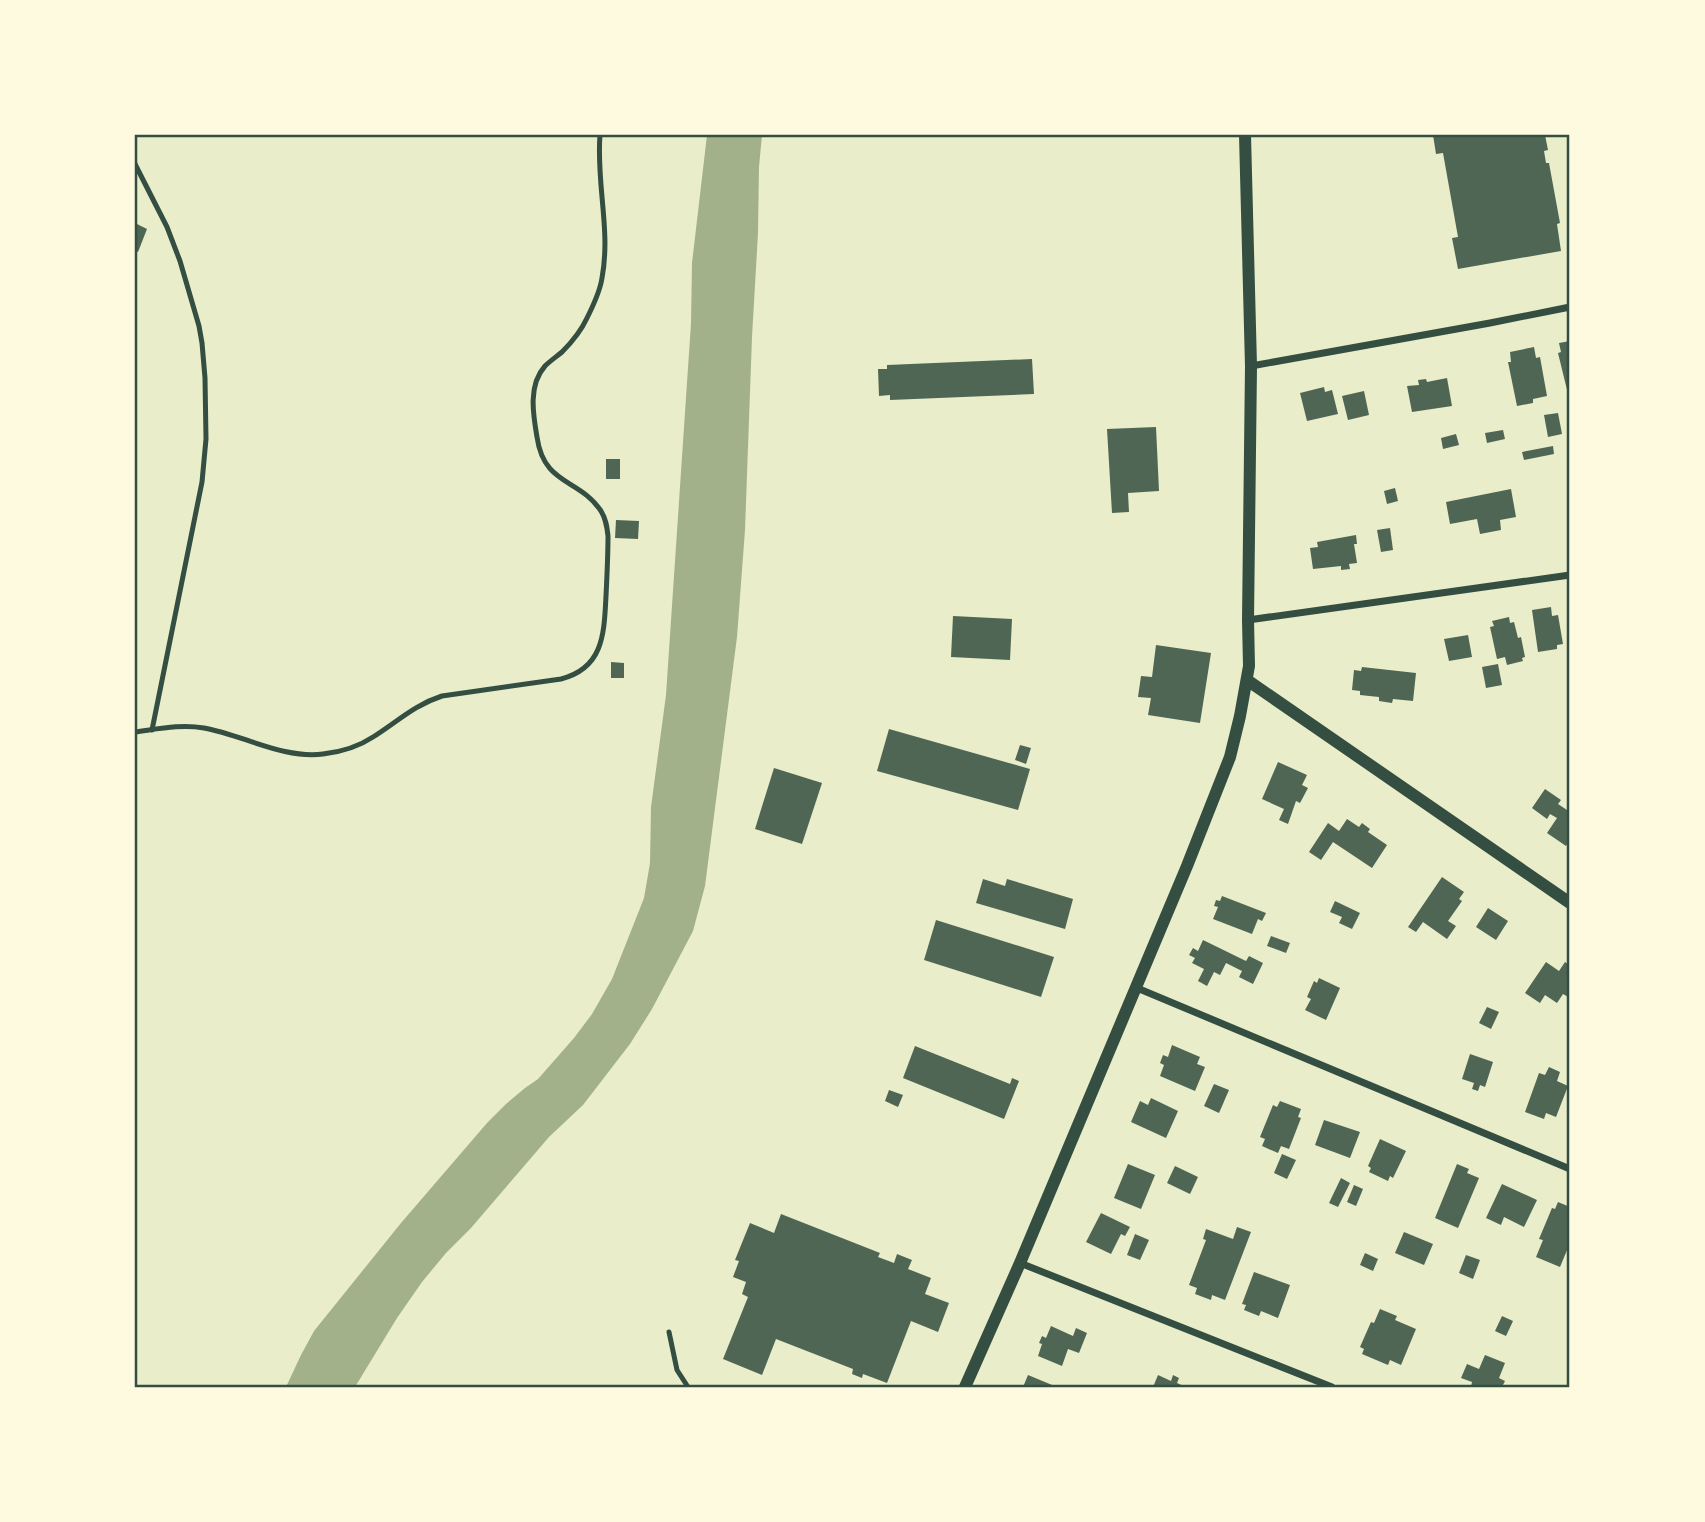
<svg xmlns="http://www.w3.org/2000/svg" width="1705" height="1522" font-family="Quicksand,sans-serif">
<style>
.water{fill:#a3b18a}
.building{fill:#4f6655}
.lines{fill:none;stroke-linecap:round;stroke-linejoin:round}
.service{stroke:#344e41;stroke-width:5}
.minor{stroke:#344e41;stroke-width:7}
.tertiary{stroke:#344e41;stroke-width:12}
.neatline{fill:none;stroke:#344e41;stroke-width:2.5}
</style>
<rect width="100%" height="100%" fill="#e9edc9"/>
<polygon class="water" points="707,135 762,135 759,167 758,233 752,337 745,530 737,637 705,886 693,931 652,1009 630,1044 583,1105 549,1137 471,1228 446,1253 422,1282 397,1318 355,1387 286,1387 301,1355 314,1331 401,1223 487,1123 506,1104 525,1088 538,1079 574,1038 592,1014 612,979 629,936 644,898 650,863 651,807 666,695 691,323 692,263"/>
<g class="building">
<polygon points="1433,135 1545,135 1548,150 1544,151 1546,163 1549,163 1560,223 1557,224 1561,251 1458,269 1452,238 1458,237 1443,153 1436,154"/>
<polygon points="135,223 147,229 138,252 135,251"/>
<polygon points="1570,341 1570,398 1569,398 1558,353 1561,352 1559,343"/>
<polygon points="1534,347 1536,358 1540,357 1547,396 1533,399 1533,403 1517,406 1508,362 1511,362 1510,352"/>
<polygon points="1032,359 1034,394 890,400 890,395 879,396 878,369 887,369 887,365"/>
<polygon points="1447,378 1452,406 1412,412 1407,386 1419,385 1418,380 1426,379 1427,382"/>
<polygon points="1324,387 1325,392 1332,390 1338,414 1307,421 1300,393"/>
<polygon points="1364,391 1369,415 1348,420 1342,396"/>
<polygon points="1558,413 1562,434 1548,437 1544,415"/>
<polygon points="1156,427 1159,491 1128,493 1129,512 1112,513 1107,429"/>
<polygon points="1503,430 1505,439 1487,443 1485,433"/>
<polygon points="1456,434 1459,445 1443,449 1441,438"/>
<polygon points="1553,446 1554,454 1524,460 1522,452"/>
<rect x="606" y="459" width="14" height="20"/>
<polygon points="1395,488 1398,501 1387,504 1384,491"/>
<polygon points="1511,489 1516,517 1500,520 1501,530 1480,534 1477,519 1450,524 1446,502"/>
<polygon points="616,520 639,521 638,539 615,538"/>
<polygon points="1390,528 1393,550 1381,552 1377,530"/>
<polygon points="1356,535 1357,544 1354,544 1357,563 1349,564 1350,569 1341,570 1341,566 1313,569 1310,548 1318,547 1317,542"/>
<polygon points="1551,607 1552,616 1558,615 1563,644 1557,645 1557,649 1538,652 1532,610"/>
<polygon points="953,616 1012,619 1010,660 951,657"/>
<polygon points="1509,617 1510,623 1514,622 1518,638 1521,637 1525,657 1522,658 1523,661 1507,665 1505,657 1497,659 1490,627 1494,626 1492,621"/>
<polygon points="1468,635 1472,657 1449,661 1444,639"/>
<polygon points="1156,645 1211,653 1200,723 1148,715 1151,698 1138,697 1141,676 1152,677"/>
<polygon points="611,662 624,663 624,678 611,678"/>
<polygon points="1498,664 1502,685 1486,688 1482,667"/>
<polygon points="1362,667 1416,673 1413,701 1393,699 1392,703 1379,701 1379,697 1360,695 1360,691 1352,690 1354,670 1361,671"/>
<polygon points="889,729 1030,769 1018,810 877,771"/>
<polygon points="1020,745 1031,748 1026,764 1015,760"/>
<polygon points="1278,762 1307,775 1302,785 1308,788 1300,803 1296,801 1288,824 1279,820 1284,809 1262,799"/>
<polygon points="774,768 822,783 802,844 755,829"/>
<polygon points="1545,789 1561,800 1558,804 1570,812 1570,845 1568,843 1566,846 1547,833 1557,818 1550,814 1547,819 1532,808"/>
<polygon points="1347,819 1359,827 1362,823 1370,829 1368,832 1387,845 1372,868 1333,842 1321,860 1309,852 1328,823 1339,831"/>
<polygon points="1442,877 1464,892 1459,899 1462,901 1448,921 1456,926 1447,939 1423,922 1416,932 1408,927"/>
<polygon points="983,879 1005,886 1007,879 1073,899 1065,929 976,903"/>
<polygon points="1222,896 1266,913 1262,921 1258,919 1252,934 1213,919 1218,907 1214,906 1216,900 1220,901"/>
<polygon points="1335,901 1360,913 1352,929 1339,923 1342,917 1330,912"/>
<polygon points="1488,908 1508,921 1496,940 1476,927"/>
<polygon points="936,920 1054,957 1041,997 924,960"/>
<polygon points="1271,936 1290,943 1286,953 1267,946"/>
<polygon points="1203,940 1246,961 1249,956 1263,963 1253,984 1239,977 1242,971 1226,963 1220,975 1214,972 1207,986 1198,981 1204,969 1192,963 1195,958 1189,955 1193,948 1198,951"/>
<polygon points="1570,961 1570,998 1563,994 1557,1003 1545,995 1540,1003 1525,993 1546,962 1559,971 1565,962 1568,964"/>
<polygon points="1319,978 1340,988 1326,1020 1305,1010 1311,999 1307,997 1314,981 1317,983"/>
<polygon points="1487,1007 1499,1012 1491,1029 1479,1023"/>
<polygon points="1172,1045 1200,1057 1197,1064 1205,1067 1195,1091 1160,1076 1164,1065 1160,1063 1163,1055 1168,1057"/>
<polygon points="915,1046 1010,1084 1012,1078 1019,1081 1004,1119 903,1078"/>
<polygon points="1470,1054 1493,1062 1485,1087 1480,1085 1478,1091 1472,1089 1474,1083 1462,1079"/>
<polygon points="1549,1067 1560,1072 1557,1081 1568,1086 1556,1117 1546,1113 1544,1119 1525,1112 1539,1073 1545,1075"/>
<polygon points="1214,1084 1229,1090 1219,1113 1204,1106"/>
<polygon points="889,1090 903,1095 898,1107 885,1101"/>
<polygon points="1151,1098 1178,1111 1166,1138 1131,1122 1140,1101 1148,1105"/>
<polygon points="1280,1101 1301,1109 1298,1117 1301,1118 1289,1149 1281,1146 1278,1153 1262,1146 1265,1139 1260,1137 1273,1105 1277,1107"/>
<polygon points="1324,1120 1360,1132 1350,1158 1315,1145"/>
<polygon points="1380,1139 1406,1151 1393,1178 1390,1176 1388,1181 1369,1172 1371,1168 1368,1166"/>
<polygon points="1282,1154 1296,1160 1287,1179 1274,1173"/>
<polygon points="1128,1164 1155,1175 1141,1209 1114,1198"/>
<polygon points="1457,1164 1469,1169 1467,1173 1479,1178 1458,1228 1435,1218"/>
<polygon points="1175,1166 1198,1177 1190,1194 1167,1183"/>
<polygon points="1341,1178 1350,1183 1338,1207 1329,1203"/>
<polygon points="1502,1184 1537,1200 1524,1227 1504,1217 1501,1225 1486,1218"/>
<polygon points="1354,1185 1363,1189 1356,1206 1347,1202"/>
<polygon points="1558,1202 1570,1207 1570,1243 1560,1267 1536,1257 1543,1240 1539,1239 1552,1208 1555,1209"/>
<polygon points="1101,1213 1130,1227 1125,1236 1121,1234 1111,1254 1086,1242"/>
<polygon points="781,1214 880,1253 878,1257 894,1263 897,1254 912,1260 908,1269 931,1278 925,1294 949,1303 938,1332 911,1321 887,1383 863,1374 862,1378 852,1374 853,1369 776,1339 762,1375 723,1359 748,1297 742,1294 746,1282 733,1277 739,1261 735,1260 750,1223 774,1233"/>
<polygon points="1237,1227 1251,1232 1225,1300 1212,1295 1211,1300 1195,1294 1197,1288 1189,1285 1206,1240 1203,1239 1206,1229 1233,1239"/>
<polygon points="1404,1232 1433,1244 1424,1265 1395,1253"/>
<polygon points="1135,1234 1149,1240 1140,1260 1127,1255"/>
<polygon points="1365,1253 1378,1259 1373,1271 1360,1265"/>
<polygon points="1466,1255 1480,1260 1473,1279 1459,1273"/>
<polygon points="1254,1272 1290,1285 1278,1318 1261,1311 1259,1316 1244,1310 1246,1305 1242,1304"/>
<polygon points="1380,1309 1397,1316 1395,1320 1416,1329 1401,1365 1390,1360 1388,1365 1362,1354 1364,1349 1360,1347 1371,1322 1374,1323"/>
<polygon points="1502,1316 1513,1321 1506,1336 1495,1331"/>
<polygon points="1051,1326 1073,1336 1076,1328 1087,1333 1079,1353 1068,1349 1062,1366 1038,1356 1042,1344 1039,1343 1042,1336 1046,1338"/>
<polygon points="1485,1355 1505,1363 1499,1378 1505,1381 1502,1387 1471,1387 1472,1382 1461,1378 1467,1364 1479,1369"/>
<polygon points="1028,1375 1057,1387 1023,1387"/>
<polygon points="1158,1375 1171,1381 1173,1375 1179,1378 1177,1383 1186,1387 1153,1387"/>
</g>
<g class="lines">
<g class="service">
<polyline points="135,164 167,227 180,261 199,326 202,343 205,378 206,439 202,482 152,730"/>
<path d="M 135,732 C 158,729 181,724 204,728 C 243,735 283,759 323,754 C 341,752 358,747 373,737 C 397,722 414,705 442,696 L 561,679 C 604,668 604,633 606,596 C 607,576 608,556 608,536 C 607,527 606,519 601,511 C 579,478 544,486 537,437 C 533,414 528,385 545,366 C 550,361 556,357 562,352 C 572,342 581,331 587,318 C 593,306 600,292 602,278 C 611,230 596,183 600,135"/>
<polyline points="669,1332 677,1370 688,1387"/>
</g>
<g class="minor">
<polyline points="1251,366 1490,323 1570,307"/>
<polyline points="1248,620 1570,575"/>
<polyline points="1137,988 1570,1169"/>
<polyline points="1020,1263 1332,1387"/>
</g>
<g class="tertiary">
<polyline points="1247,680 1570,903"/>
<polyline points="965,1387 1020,1263 1187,866 1230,757 1240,716 1249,666 1248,620 1251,366 1245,135"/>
</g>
</g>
<rect width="1705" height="1522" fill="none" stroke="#fefae0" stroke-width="273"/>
<rect x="136" y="136" width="1432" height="1250" class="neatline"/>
</svg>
